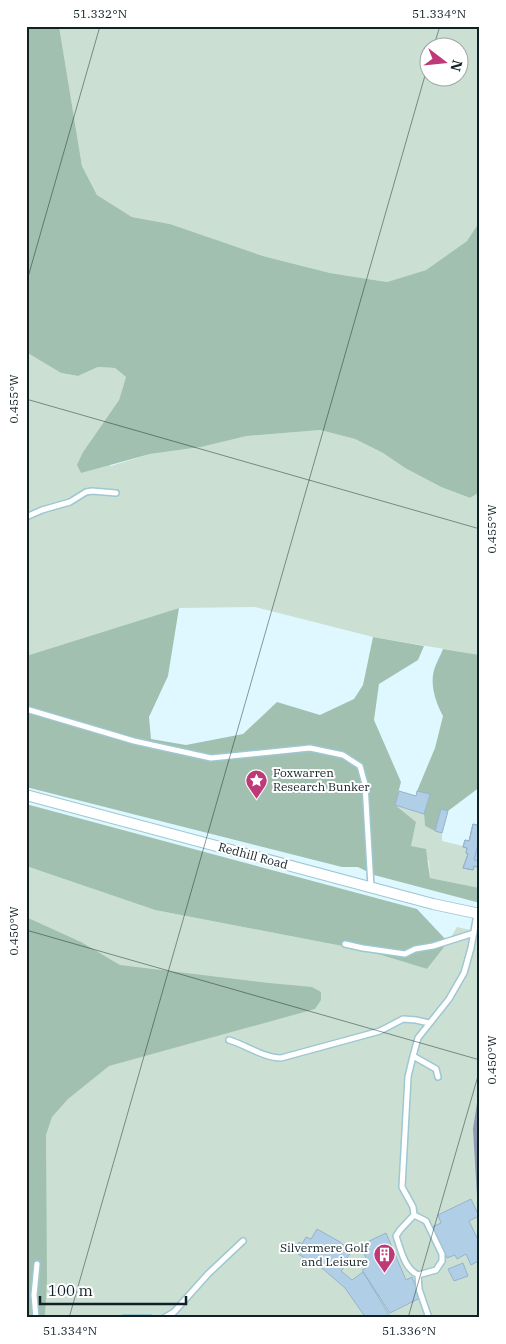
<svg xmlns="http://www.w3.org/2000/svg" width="506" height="1344" viewBox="0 0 506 1344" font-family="'IBM Plex Serif',serif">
<rect width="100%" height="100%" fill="#dff8ff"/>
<path fill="#cbe0d3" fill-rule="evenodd" d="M59,26H480V221L467,241L426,270L387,282L330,273L263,256L170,224L132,217L97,195L82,166ZM428,48H458V78H428Z
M26,352L61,373L78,376L98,367L115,368L126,377L119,400L83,452L111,466L150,454L201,447L247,436L320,430L355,439L383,453L405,468L441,487L470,498L480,492V655L373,637L255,607L179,608L26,656Z
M395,805L424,814L425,826L442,833V841L463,846V847L467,848L466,853L468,854L463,868L472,870L474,866L480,868V888L430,878L429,861L411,846Z
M26,866L155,910L368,951L427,969L448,942L457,927L480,932V1318H26Z"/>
<path fill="#a2c0af" d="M26,26H59L82,166L97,195L132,217L170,224L263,256L330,273L387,282L426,270L467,241L480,221V492L470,498L441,487L405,468L383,453L355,439L320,430L247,436L201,447L150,454L81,473L77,465L83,452L119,400L126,377L115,368L98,367L78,376L61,373L26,352Z
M179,608L168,676L149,717L151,739L186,745L243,734L277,702L320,715L354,699L363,685L373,637L424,646L418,660L379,684L374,720L401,782L395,805L416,822L411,846L426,849L430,878L480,888V903L374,875L358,867H342L26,787V656Z
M443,649L480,655V787L448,811L441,809L435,831L425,826L424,814L430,795L417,791L435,748L443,716C437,705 431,689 433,675C434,666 440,657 443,649Z
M26,804L417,909L448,942L427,969L368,951L155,910L26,866Z
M26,917L81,942L120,965L269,983L312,987L321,992V1000L315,1009L109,1066L68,1099L52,1117L46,1135L47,1280L45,1314L43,1318H26Z"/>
<path fill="#8f97b2" d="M480,1083V1204L477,1196L473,1129Z"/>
<path fill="#b1cee7" stroke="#96b3cb" d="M399,791L416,796L417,791L430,794L424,814L395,805Z
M441,809L448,811L442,833L435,831Z
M473,824L480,826V835L477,844H478L474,860L480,861V868L474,866L473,870L463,868L468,854L466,853L467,848L463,847L465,840L469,841Z
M473,824L480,826V868L474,866L473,870L463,868L468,854L466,853L467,848L463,847L465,840L469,841Z
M471,1199L479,1216L469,1221L480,1244V1260L471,1265L466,1254L457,1259L455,1255L447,1258L432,1227L441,1223L438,1215Z
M317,1229L340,1242L351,1252L345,1261L348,1263L341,1271L352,1280L363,1272L391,1318H366L345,1288L323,1269L293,1251L299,1242L302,1244L306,1237L311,1239Z
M386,1233L406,1280L412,1277L420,1298L390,1313L362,1270L366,1268L363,1264L367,1261L361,1245Z
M463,1263L468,1276L454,1281L448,1269Z"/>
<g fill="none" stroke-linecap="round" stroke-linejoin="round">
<defs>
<path id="lane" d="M26,517L42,510L70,502L86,492L92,491L116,493
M26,709L134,741L211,758L310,748L343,755L360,766L365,784L371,887
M345,944L363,948L405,954L415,949L433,946L474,933
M229,1040C246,1045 264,1058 281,1058L380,1031L403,1019L416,1020L429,1023
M413,1056L408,1077L402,1187L413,1207L414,1215L426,1221L442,1254V1261L436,1270L418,1275C404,1268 401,1250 396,1236L400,1230L414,1215
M438,1077L436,1069L413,1056L418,1038L449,999L464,973L471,948L477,914
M418,1275L419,1289L429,1318
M36,1318L34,1295L37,1264
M124,1318H150
M164,1318L174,1312L208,1274L243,1241"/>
<path id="street" d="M26,795L433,904L480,914"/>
</defs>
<use href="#lane" stroke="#9dc7d2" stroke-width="8"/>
<use href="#street" stroke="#9dc7d2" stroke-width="12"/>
<use href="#lane" stroke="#fff" stroke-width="5"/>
<use href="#street" stroke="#fff" stroke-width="10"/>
</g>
<path fill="none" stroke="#102125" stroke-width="1" stroke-opacity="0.45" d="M433,48L440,26M26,284L100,26M26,399L480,529M26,930L480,1060M69,1318L428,65M408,1318L480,1069"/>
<defs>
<symbol id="sight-pin" viewBox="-11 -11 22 30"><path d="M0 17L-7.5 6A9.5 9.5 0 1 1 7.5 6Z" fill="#bf3877" stroke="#fff"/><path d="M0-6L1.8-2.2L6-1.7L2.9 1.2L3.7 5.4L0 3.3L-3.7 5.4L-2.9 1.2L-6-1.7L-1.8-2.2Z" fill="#fff"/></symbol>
<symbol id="building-pin" viewBox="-11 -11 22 30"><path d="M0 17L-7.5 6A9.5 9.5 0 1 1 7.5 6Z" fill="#bf3877" stroke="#fff"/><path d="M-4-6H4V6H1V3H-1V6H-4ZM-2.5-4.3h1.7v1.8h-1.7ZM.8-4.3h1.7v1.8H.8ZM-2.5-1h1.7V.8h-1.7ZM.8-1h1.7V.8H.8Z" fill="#fff"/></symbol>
</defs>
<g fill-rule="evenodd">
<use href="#sight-pin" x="244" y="768" width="25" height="34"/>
<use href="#building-pin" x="372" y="1242" width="25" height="34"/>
</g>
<g text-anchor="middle" stroke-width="4" stroke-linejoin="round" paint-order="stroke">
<g font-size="12" fill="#102125" stroke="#fff" text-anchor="start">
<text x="273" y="777">Foxwarren<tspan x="273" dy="14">Research Bunker</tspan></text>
<text x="368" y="1252" text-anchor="end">Silvermere Golf<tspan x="368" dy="14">and Leisure</tspan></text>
</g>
<g font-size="12" fill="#102125" stroke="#fff">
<text transform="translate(253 856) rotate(15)" y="4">Redhill Road</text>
</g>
</g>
<rect width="506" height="1344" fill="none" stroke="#ffffff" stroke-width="55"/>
<g transform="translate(444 62) rotate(106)"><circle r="24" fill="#ffffff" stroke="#9fa6a8"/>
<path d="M0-4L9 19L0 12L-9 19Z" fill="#bf3877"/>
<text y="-8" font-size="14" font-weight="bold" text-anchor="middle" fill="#102125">N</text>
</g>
<path d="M40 1296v8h146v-8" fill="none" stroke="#102125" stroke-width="2.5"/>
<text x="48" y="1296" font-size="15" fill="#102125" stroke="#ffffff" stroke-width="4" paint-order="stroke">100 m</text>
<rect x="28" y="28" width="450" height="1288" fill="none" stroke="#102125" stroke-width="2"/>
<g font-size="12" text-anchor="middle" fill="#102125">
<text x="100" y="18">51.332°N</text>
<text x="439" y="18">51.334°N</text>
<text transform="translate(14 399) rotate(-90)" y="4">0.455°W</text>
<text transform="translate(492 529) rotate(-90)" y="4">0.455°W</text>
<text transform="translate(14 931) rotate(-90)" y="4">0.450°W</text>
<text transform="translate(492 1060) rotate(-90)" y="4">0.450°W</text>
<text x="70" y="1335">51.334°N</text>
<text x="409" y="1335">51.336°N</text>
</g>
</svg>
